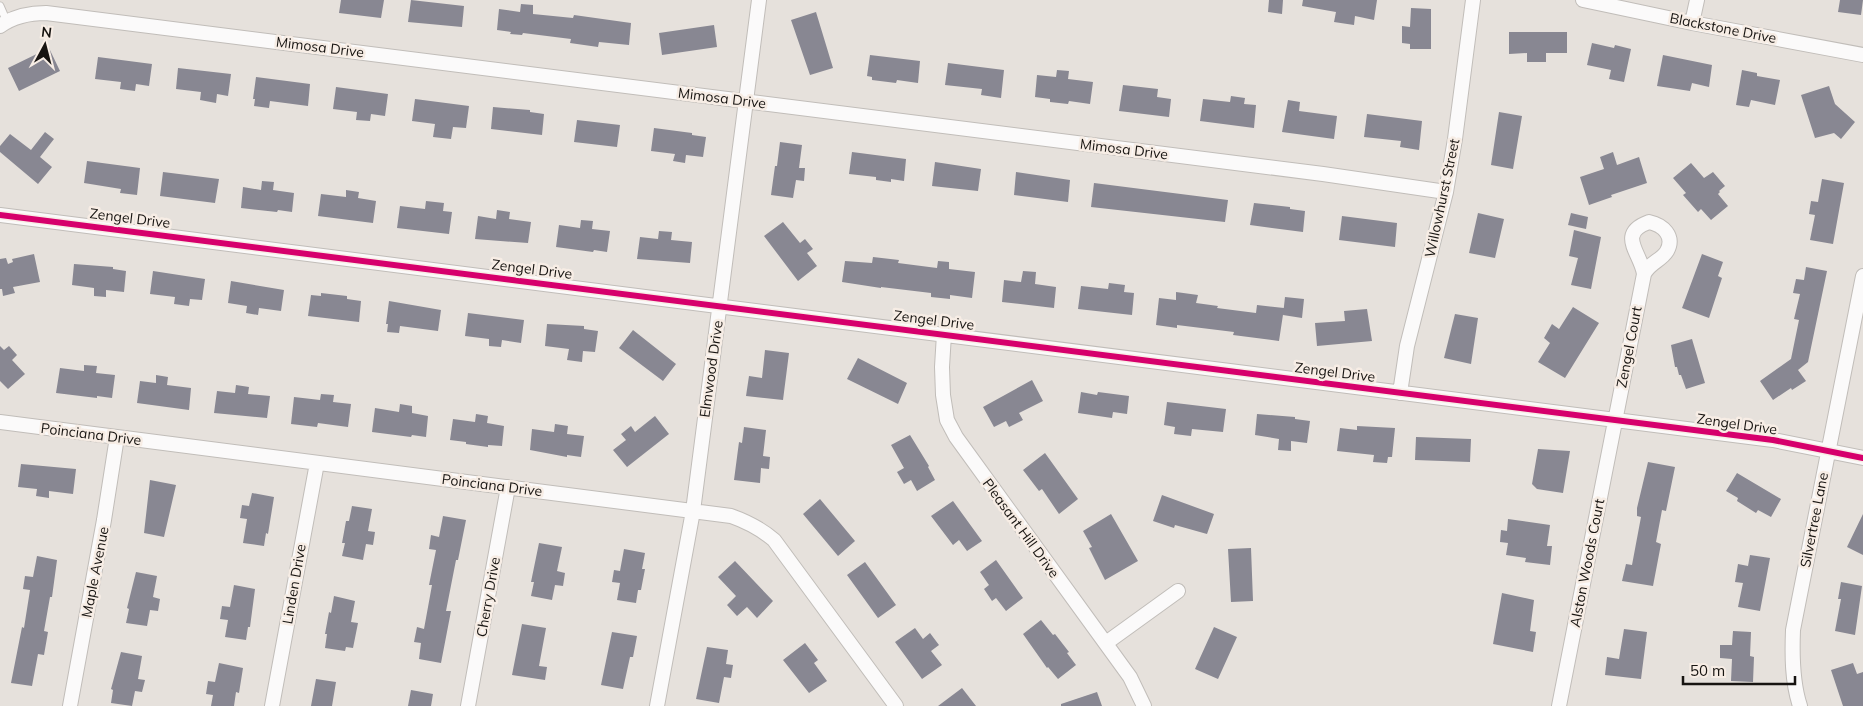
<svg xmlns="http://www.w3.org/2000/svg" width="1863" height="706" viewBox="0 0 1863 706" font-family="Mulish,sans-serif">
<rect width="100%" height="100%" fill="#e6e1dc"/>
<path fill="#888792" d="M341,0H384L381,18L339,13Z
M411,0L464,6L462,27L408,22Z
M1269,0H1283L1282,14L1268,12Z
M1303,0H1377L1374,20L1355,16L1354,25L1334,22L1336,12L1302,6Z
M1840,0H1863L1861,15L1838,12Z
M521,4L533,5V14L573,18L574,15L631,23L629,45L599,42L598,47L570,43L571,39L523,33L522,35L510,34L511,32L497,30L499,9L520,12Z
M1411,8L1431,9V49H1410V44L1402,43V26L1410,27Z
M816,12L833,68L810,75L791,20Z
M714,25L717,47L662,55L659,33Z
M1509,32H1567V53H1546V62H1527V53L1509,54Z
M1592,43L1614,48L1615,45L1631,49L1624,82L1609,79L1611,70L1587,65Z
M49,48L60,71L19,91L8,68Z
M870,55L920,61L918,83L897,80L896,83L872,80V77L867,76Z
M1663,55L1712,65L1709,87L1692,83L1690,91L1657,86Z
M98,57L152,64L149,86L136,84L135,91L120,89L121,82L95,79Z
M948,63L1004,70L1001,98L981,95L982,89L945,85Z
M178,68L231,74L228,96L217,94L216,103L200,100L201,92L176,89Z
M1057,70L1069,71L1068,79L1093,82L1090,104L1069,101L1068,104L1050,102V99L1035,97L1037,75L1056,77Z
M1742,70L1757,73V76L1780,80L1775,105L1751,100L1749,107L1736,105Z
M256,77L310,84L308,106L270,101L269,108L254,106L255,99H253Z
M1123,85L1158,89L1157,97L1171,99L1169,117L1119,111Z
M1829,86L1835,104L1855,122L1841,139L1834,133L1815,138L1801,95Z
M336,87L388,94L385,116L371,114L370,121L356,120L357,112L333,109Z
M1231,96L1245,98L1244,104L1256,105L1254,128L1200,121L1203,99L1230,102Z
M415,99L469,106L466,128L453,127L451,139L433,137L435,124L412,121Z
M1288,100L1300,102L1299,111L1337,116L1334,139L1282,132Z
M493,107L530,110V112L544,114L542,135L491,129Z
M1499,112L1522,116L1513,169L1491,165Z
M1367,114L1422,121L1419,150L1400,147L1401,141L1364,137Z
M577,120L620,125L617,147L574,142Z
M654,128L692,133V135L706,137L703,157L686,155L685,163L673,161L675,154L651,151Z
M45,132L54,139L40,157L52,167L38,184L0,152V146L10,134L31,150Z
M780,142L802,145L799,168H805L804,181L796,180L793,198L771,195L775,166H777Z
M852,152L906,159L904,181L891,179V182L876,180V177L849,174Z
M1613,152L1617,165L1639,157L1647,183L1611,195L1612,197L1589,205L1580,177L1604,169L1600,157Z
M87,161L140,168L137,195L120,193L121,189L84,183Z
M935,162L981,169L978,191L932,186Z
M1691,163L1704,178L1713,172L1725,186L1719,191L1720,192L1718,194L1728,206L1711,220L1701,209L1698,212L1683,195L1686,193L1673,178Z
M163,172L219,179L215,203L160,196Z
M1016,172L1070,180L1068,202L1014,195Z
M1822,179L1844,183L1833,244L1810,240L1815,215L1809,214L1811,201L1818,202Z
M262,181L274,182L273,190L294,193L292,212L278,210L277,212L241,208L243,187L261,190Z
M1094,183L1228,200L1225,222L1091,207Z
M346,190L359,192L358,198L376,201L373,223L318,216L321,194L346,197Z
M426,201L444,203L443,211L452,212L449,234L397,228L400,206L425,209Z
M1254,203L1290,207V209L1305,211L1303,232L1250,225Z
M497,210L510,212L509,219L531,222L528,243L475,239L478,216L496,219Z
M1478,213L1504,219L1495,258L1469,253Z
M1571,213L1588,217L1586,229L1568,225Z
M1342,216L1397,223L1395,247L1339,240Z
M581,220L593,221L592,229L610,231L607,252L594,250L593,252L556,247L559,225L580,228Z
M783,222L800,243L805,239L813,249L807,253L817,266L798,281L764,236Z
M1574,230L1601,237L1591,289L1571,285L1578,258L1569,256Z
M659,231L672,232L671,240L692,242L690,263L637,259L640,237L658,239Z
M34,254L40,282L13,287L15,293L3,296L2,289H0V259L6,258L8,264L13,262L12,259Z
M1702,254L1723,262L1718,276L1722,278L1709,318L1682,308Z
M873,257L899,260L898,263L937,268L938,261L949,262V269L975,272L972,298L950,295V299L931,297V293L881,287V288L842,282L845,261L872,263Z
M74,264L113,267V269L126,271L124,292L106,290V297L94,296V288L72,285Z
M1806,267L1827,271L1808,362L1798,370L1806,381L1792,390L1791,388L1773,400L1760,381L1791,359L1799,320L1794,319L1800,294L1793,293L1796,279L1804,280Z
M153,271L205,279L202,300L190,299L189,306L174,304L175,297L150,294Z
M1023,271L1036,272L1035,284L1056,287L1054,308L1002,302L1004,280L1021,282Z
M231,281L284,290L281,311L259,308L258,315L246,313L247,306L228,303Z
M1109,283L1125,285L1124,292L1134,293L1132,315L1078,309L1081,286L1108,289Z
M1176,292L1198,295L1196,303L1218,306L1217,308L1256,313L1257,305L1284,308L1279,341L1233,335L1234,332L1177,325V328L1156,325L1159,298L1176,300Z
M321,293L347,296V299L361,301L359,322L308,316L311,295L321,296Z
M1285,297L1304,299L1302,318L1283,315Z
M389,301L441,310L438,331L400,326L399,333L387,332L388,324H386Z
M1573,307L1599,323L1565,378L1538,362L1550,343L1544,338L1552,324L1559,329Z
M1367,309L1372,341L1317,346L1315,323L1345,321L1344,311Z
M468,313L524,320L521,343L502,340L501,347L489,346V339L465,336Z
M1455,314L1478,318L1471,364L1444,358Z
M547,324L584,326V329L598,331L595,352L583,351L582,362L567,360L569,349L545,346Z
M633,330L676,364L663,381L619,348Z
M1692,339L1705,383L1686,389L1681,375H1679L1677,367H1675L1671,345Z
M0,346L4,350L9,346L17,355L12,360L25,374L8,389L0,381Z
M765,350L789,353L783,400L746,396L749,376L762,378Z
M858,358L907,383L898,404L847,379Z
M84,365L97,366L96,373L115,375L112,398L97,396V398L56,393L60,368L84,371Z
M156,375L168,377L167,385L191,388L189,410L137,403L140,381L156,383Z
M1032,380L1043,401L1019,413L1023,420L1009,427L1006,421L994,427L983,407Z
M236,385L249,387L248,394L270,396L267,418L214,413L217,391L235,393Z
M1081,392L1097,395L1098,392L1129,396L1127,414L1113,412L1112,418L1078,413Z
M321,394L334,395L333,402L351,404L348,427L318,423L317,427L291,424L294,397L320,400Z
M1167,402L1226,409L1223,432L1192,429L1191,436L1174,434L1175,427L1164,425Z
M400,404L412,406V413L428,416L426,437L412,435L411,437L372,432L375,408L399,412Z
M476,414L488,416L487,423L504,426L502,446L488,445V447L466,444V442L450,440L453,419L475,422Z
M1257,414L1295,417V419L1310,421L1307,443L1291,441V451L1278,450L1279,439L1255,435Z
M655,416L669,434L627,467L613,450L626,440L621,434L631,426L635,432Z
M555,424L568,426L567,434L584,436L581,457L567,455V457L530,450L532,429L554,432Z
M1357,426L1395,428L1392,457H1388L1387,463L1373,462L1374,455L1337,451L1340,428L1357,430Z
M744,427L766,430L763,456L770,457L769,469L761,468L760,483L734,480L739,442L742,443Z
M910,435L929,466L928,467L935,480L917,491L911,480L904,484L897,472L904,468L891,445Z
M1416,437L1471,439L1470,462L1415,460Z
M1538,449L1570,451L1563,493L1537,489L1532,484Z
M1045,453L1078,499L1059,514L1042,489L1039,491L1023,470Z
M1648,462L1675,467L1666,511L1662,510L1656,542L1661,544L1653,586L1622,581L1626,564L1632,565L1641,517L1637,516V508Z
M21,464L76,469L73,494L49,491V498L36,496L37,489L18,487Z
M1737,473L1781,499L1771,517L1758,510L1756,513L1737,501L1738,498L1726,491Z
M150,480L176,485L164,537L144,533Z
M252,493L274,497L268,534L266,533L264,546L243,543L247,519L240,518L242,505L249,506Z
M1162,495L1214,514L1207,534L1175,525L1174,528L1153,521Z
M820,499L855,541L838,556L803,514Z
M953,501L982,541L967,551L959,540L953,545L931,516Z
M352,506L372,509L368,531L375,532L373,545L366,544L363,560L342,556L345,543H342L346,521H349Z
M1111,514L1138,561L1105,580L1089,548L1092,547L1083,531Z
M1863,514V555L1847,547Z
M443,516L466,520L458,560H456L446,611H451L441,663L419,659L421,643L414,642L417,627L424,629L432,585H429L436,550L429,549L431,535L439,537Z
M1508,519L1550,525L1547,546H1552L1550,565L1525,562L1526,558L1506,555L1508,543L1500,542L1501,530L1507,531Z
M539,543L562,547L557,571L565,573L563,586L555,585L552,600L531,596L534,582H531Z
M1251,548L1253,601L1231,602L1228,549Z
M624,549L645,553L642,569H645L641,590H638L636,603L617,600L620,583L612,582L614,570L620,571Z
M1750,555L1770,558L1760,611L1738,607L1743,583L1735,582L1738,564L1748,566Z
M37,556L57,560L52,597H50L44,631L48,632L44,655L38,654L32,686L11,683L22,627L24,628L30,590L23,589L25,576L33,577Z
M996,560L1023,598L1006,611L996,598L992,601L984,589L989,585L980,572Z
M735,561L773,601L757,618L747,607L737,616L727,605L736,596L718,577Z
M865,562L896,605L878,618L847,575Z
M136,572L157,576L153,597L160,599L158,611L150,610L147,626L126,623L129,609L127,608Z
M1841,582L1862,586L1855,635L1835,631L1841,599H1838Z
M234,585L255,589L250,627H248L246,640L225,637L228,620L220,619L222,606L230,607Z
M1502,593L1534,600L1530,631L1536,632L1533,652L1493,644Z
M334,596L355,601L351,622L358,623L353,648L346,647L345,651L325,648L327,634H325L329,612L331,613Z
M1041,620L1053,635L1055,634L1069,652L1067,653L1076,665L1058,679L1048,667L1047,668L1023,634Z
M522,624L546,628L539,666L547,667L545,680L512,675Z
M1214,627L1237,637L1218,679L1195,669Z
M915,628L923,639L930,633L939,645L931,651L942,665L922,679L895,642Z
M1624,629L1647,632L1641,679L1605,675L1607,657L1619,659Z
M1733,631L1751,632L1750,656L1754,657L1753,682L1731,681L1732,659L1720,658V645H1732Z
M612,632L637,636L633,657H630L623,689L601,685Z
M805,643L818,660L814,663L827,681L809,693L783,660Z
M707,647L728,650L726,664L733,665L731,678L724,677L719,703L696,699Z
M121,652L142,656L138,679L145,680L142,692L135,691L132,706L111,703L113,690L111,689Z
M219,663L243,668L239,693L236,692L234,706H211L213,695L206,694L208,681L215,682Z
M1853,663L1857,674L1863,672V706H1843L1831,670Z
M316,679L336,682L332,706H311Z
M962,688L976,706H938Z
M411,690L433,694L431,706H408Z
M1097,692L1102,706H1061V704Z"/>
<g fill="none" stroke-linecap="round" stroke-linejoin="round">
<defs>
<path id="service" d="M0,6L7,22"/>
<path id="minor" d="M1583,0L1692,23L1863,55
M1692,23L1697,0
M0,26C14,16 29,13 46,13L1323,174L1446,192
M0,215L1773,440L1863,458
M1649,222C1663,225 1675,236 1667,251C1661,261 1650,262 1644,274C1641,253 1616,234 1649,222Z
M944,334L942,367L943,395L947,420L956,437L1130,677L1144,706
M1400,393L1407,346L1446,192L1455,139L1473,0
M0,422L731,516C748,522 761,529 774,540L896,706
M1106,643L1178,591
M70,706L104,520L117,437
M272,706L317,463
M468,706L508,487
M657,706L693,511L759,0
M1559,706L1644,274
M1800,706C1792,682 1792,655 1793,630L1863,276"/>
</defs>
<use href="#service" stroke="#c1bdb9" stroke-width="9"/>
<use href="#minor" stroke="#c1bdb9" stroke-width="16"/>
<use href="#service" stroke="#fbfafa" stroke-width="7"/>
<use href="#minor" stroke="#fbfafa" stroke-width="14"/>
<defs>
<path id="cycleway" d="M0,215L1773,440L1863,458"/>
</defs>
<use href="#cycleway" stroke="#f7ede5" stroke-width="9"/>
<use href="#cycleway" stroke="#d6006c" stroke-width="6"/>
</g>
<g text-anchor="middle" stroke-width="5" stroke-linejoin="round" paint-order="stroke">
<g font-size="14" fill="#171411" stroke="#f7ede5">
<text transform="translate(1723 28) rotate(11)" y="5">Blackstone Drive</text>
<text transform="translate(320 47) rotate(7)" y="5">Mimosa Drive</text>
<text transform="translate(722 98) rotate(7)" y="5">Mimosa Drive</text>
<text transform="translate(1124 149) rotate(7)" y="5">Mimosa Drive</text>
<text transform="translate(1442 198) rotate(-78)" y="5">Willowhurst Street</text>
<text transform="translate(130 218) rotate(7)" y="5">Zengel Drive</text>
<text transform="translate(532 269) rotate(7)" y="5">Zengel Drive</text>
<text transform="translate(934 320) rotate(7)" y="5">Zengel Drive</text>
<text transform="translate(1629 347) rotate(-79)" y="5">Zengel Court</text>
<text transform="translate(711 369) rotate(-82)" y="5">Elmwood Drive</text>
<text transform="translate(1335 372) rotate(7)" y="5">Zengel Drive</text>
<text transform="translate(1737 424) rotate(8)" y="5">Zengel Drive</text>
<text transform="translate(91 434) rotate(7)" y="5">Poinciana Drive</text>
<text transform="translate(492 485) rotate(7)" y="5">Poinciana Drive</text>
<text transform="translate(1814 520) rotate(-79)" y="5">Silvertree Lane</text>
<text transform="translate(1021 528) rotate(54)" y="5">Pleasant Hill Drive</text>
<text transform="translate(1587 563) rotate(-79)" y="5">Alston Woods Court</text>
<text transform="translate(95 572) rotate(-79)" y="5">Maple Avenue</text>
<text transform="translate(294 584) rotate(-80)" y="5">Linden Drive</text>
<text transform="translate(488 597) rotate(-80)" y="5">Cherry Drive</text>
</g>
</g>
<g transform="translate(45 45) rotate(7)" stroke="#f7ede5" stroke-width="4" paint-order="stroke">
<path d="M0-4L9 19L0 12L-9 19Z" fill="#171411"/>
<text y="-8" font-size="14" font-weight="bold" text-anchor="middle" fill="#171411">N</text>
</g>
<path d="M1683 676v8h112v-8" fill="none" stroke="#171411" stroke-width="2.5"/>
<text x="1690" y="676" font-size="15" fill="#171411" stroke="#f7ede5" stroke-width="4" paint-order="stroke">50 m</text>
</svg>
